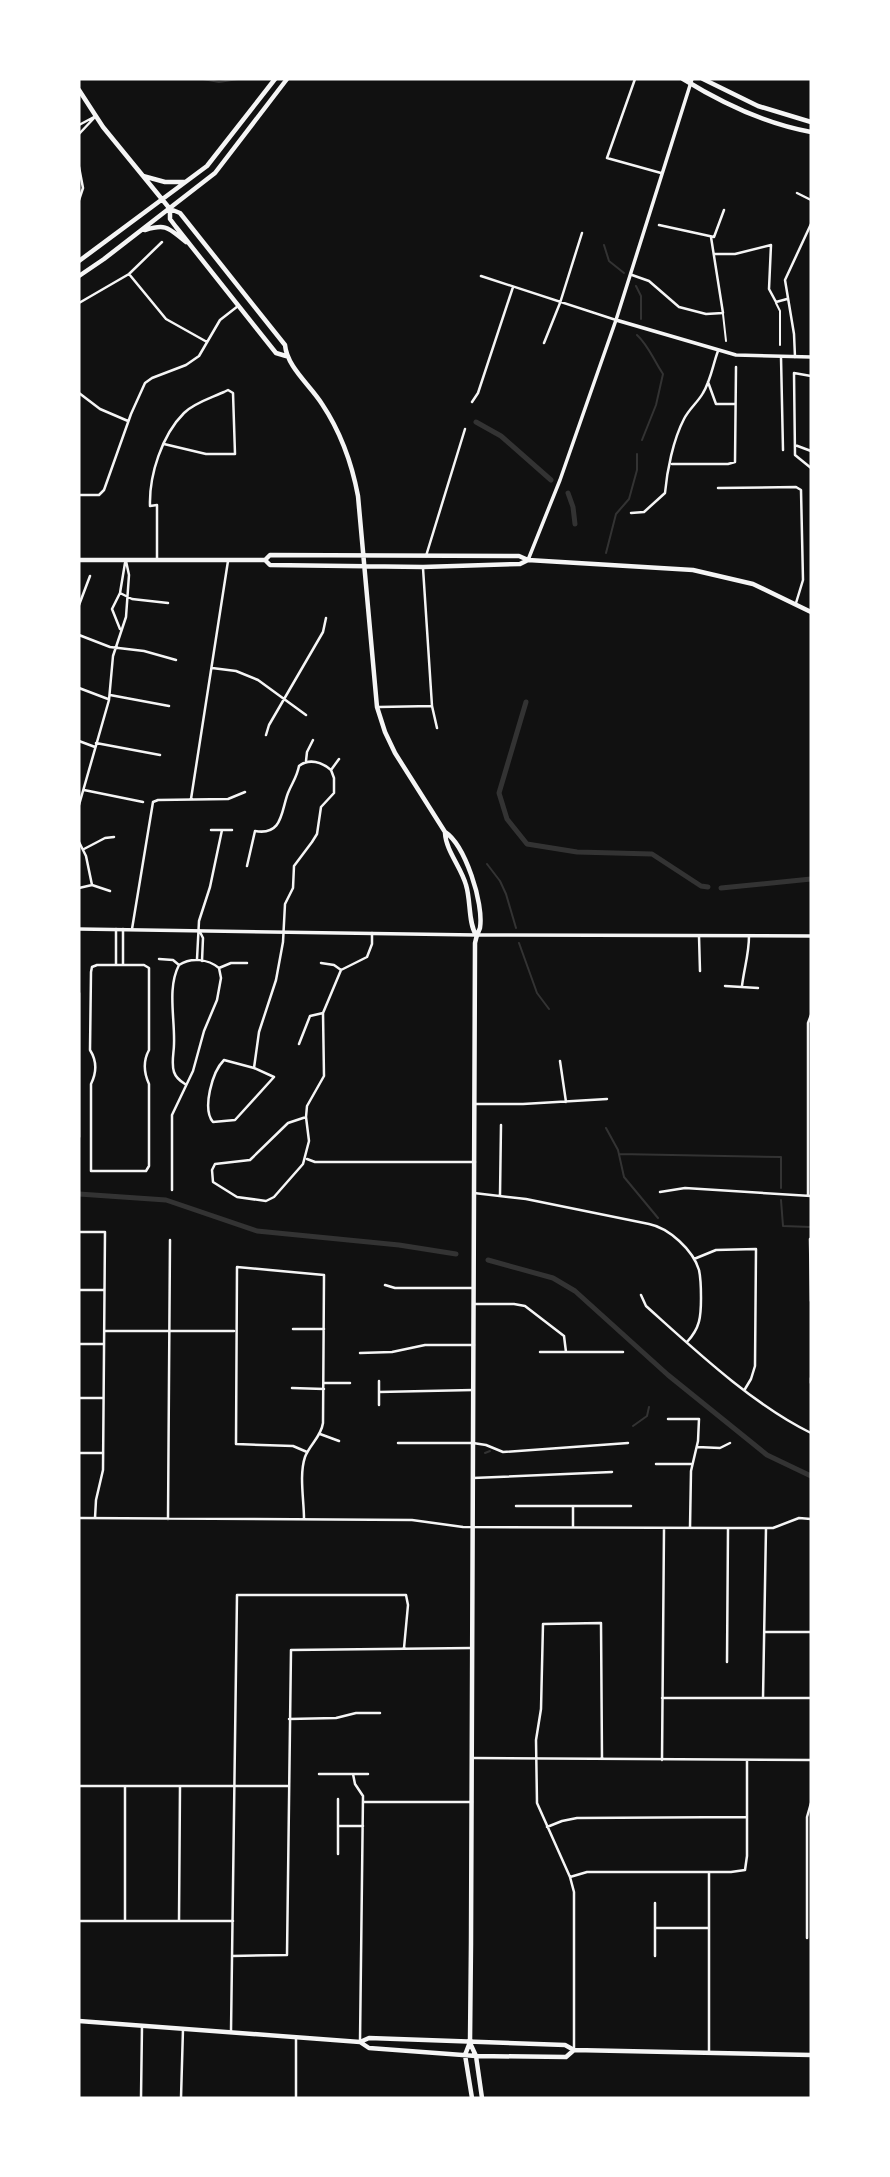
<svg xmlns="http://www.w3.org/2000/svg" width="890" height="2177" viewBox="0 0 890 2177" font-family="'DejaVu Sans',sans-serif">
<rect width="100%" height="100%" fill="#111"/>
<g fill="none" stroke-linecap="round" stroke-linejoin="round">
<path stroke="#333" stroke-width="2" d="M203,79L219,82L238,79
M604,245L609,261L624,273
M636,286L641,296V319
M637,335C649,346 654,361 663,374L656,405L642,440
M606,553L616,514L629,499L637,470V454
M487,864L500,881L506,894L516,928
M519,943L537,993L549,1009
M606,1128L618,1150L624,1177L658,1218
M619,1154L781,1157V1188
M781,1200L783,1226L811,1227
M633,1426L647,1416L649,1407
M485,1453L490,1451"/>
<path stroke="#333" stroke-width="5" d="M476,422L501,436L551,480
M568,493L573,507L575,524
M526,702L499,793L507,819L527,844L577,852L652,854L701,886L708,887
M721,888L811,879
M79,1194L166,1200L257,1231L399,1245L456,1254
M488,1260L553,1278L575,1291L668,1375L767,1455L811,1476"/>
<path stroke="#f5f5f5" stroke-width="2" d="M776,303L780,311V345
M723,314L726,341"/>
<path stroke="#f5f5f5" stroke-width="2.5" d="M635,79L607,158L661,173
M79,125L94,117
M79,134L95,117
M79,167L83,188L79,200
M797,193L811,200
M659,225L714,237L724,210
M714,254H735L771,245L769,289L776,302L787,299
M129,274L166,319L207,342
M632,275L649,281L679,307L706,314L723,313L711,237
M481,276L616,320
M79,303L129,274L162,242
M544,343L560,303L582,233
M781,357L783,450
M795,357L794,334L785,280L811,224
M811,376L794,373L795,455L811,468
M708,382L716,404H735
M79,393L100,409L128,421
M472,402L478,393L513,287
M795,445L811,451
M672,464H728L735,462L736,367
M718,488L796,487L801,490L803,580L796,603
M79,495H99L104,490L131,414L145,383L152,378L186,365L199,356L220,320L238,306
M631,513L644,512L665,493C667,471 673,440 684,419C689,409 698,402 703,393C711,380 713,364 718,351
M426,556L465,429
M157,560V505L150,506C149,475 162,435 184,413C194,403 211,398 224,392L228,390L233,393L235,454H206L164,444
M423,568L432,706L437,728
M120,593L132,599L168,603
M79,605L90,576
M120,629L112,609L120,593L125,563
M79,635L110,647L144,651L176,660
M212,668L236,671L258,680L306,715
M79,688L108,699
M110,695L169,706
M379,707L432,706
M266,735L269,725L323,632L326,618
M79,741L95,747
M96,743L160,755
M306,761L307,752L313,740
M331,770L339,759
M84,790L143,802
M191,799L228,561
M79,805L109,700L113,656L126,617L129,575L126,561
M211,830H232
M79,842L86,856L92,885
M84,849L105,838L114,837
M247,866L255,831C283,836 281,811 288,793C292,783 297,777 299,766C309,758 322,762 331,770
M79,888L92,885L110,891
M132,929L153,802L158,800L228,799L245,792
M199,930L203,938L202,961
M699,936L700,971
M159,959L173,960L179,965
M197,959L199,921L210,887L222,830
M321,963L334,965L341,970
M116,964V929
M123,964V929
M97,965H144L149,968V1050C143,1061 144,1073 149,1084V1166L146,1171H91V1084C97,1072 97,1061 90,1050L91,972L92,967Z
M219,968L231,963H247
M725,986L758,988
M742,986C744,969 749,954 749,936
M79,993V1137
M299,1044L310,1016L323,1013
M224,1060L254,1068L274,1077L235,1120L213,1122C202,1109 212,1072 224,1060Z
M560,1061L566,1102
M254,1068L259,1032L276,980L283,942L285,904L293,888L294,866L312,842L317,834L321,807L334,793V778L331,770
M185,1084C180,1081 176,1078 174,1072C171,1063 174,1053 174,1044C175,1018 167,988 179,965C191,957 208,959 219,968
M475,1104H523L607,1099
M306,1117L288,1123L250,1160L215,1164L212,1170L213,1182L237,1197L266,1201L274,1197L303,1164L309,1141L306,1117L307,1106L324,1076L323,1013L341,970L367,957L372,944V933
M307,1159L315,1162H475
M172,1190V1115L193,1071L204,1031L217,1000L221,978L219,968
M660,1192L685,1188L811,1196
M474,1193L526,1199L649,1224C669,1228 693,1250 699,1270C701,1279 701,1288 701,1298C701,1317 700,1328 687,1342
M500,1195L501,1125
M808,1196V1023L811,1015
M79,1232H105L103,1470L96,1500L95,1518
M810,1239L811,1301
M694,1259L716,1250L756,1249L755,1366L751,1379L745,1389
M385,1285L395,1288H472
M79,1290H103
M641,1295L646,1306C695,1350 752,1404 811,1433
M474,1304H514L525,1306L564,1336L566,1352
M293,1329H324
M104,1331H234
M79,1344H103
M540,1352H623
M360,1353L392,1352L425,1345H474
M811,1378V1383
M324,1383H350
M292,1388L324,1389
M379,1392L473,1390
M79,1398H103
M379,1405V1381
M668,1419H699L698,1441L691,1471L690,1528
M320,1434L339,1441
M398,1443H473L486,1445L503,1452L628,1443
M697,1447L720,1448L730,1443
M79,1453H103
M656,1464H691
M473,1478L612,1472
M516,1506H631
M79,1518L412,1520L463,1527L728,1528H773L799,1518L811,1519
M168,1519L170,1240
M304,1519C304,1500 299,1475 305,1457C310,1444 321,1437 323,1423L324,1275L237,1267L236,1444L293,1446L307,1452
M573,1527V1506
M765,1632H811
M727,1662L728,1529
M662,1698H811
M763,1698L766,1528
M289,1719L336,1718L356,1713H380
M472,1758L811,1760
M662,1760L664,1529
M319,1774H353L355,1784L363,1796L360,2042
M353,1774H368
M79,1786H289
M338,1799V1854
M363,1802H472
M339,1826H363
M547,1827L562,1821L577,1818L747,1817
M570,1877L587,1872H731L745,1870L747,1856V1760
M655,1903V1956
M79,1921H233
M125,1921V1786
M179,1921L180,1786
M655,1928H708
M807,1938V1817L811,1803
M232,1956L287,1955L291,1650L472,1648
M231,2032L237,1595H406L408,1605L404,1648
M574,2048V1892L570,1877L537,1803L536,1740L541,1709L543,1624L601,1623L602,1759
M709,2053V1872
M141,2098L142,2026
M181,2098L183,2029
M296,2098V2038"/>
<path stroke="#f5f5f5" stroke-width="3.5" d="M616,320L736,355L811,357
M528,560L560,480L616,320L692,79
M79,929L476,935L811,936"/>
<path stroke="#f5f5f5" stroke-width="4.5" d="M683,79C722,103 765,124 811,132
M703,79L758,106L811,122
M79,90L103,127L170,209V219L176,227L276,353L286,356
M143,176L165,182H185
M170,209L180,213L285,345C287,367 310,385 322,404C340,431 352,464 358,496L377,707L385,732L395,753L445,832C465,845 484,903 480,928C478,933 476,937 475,943L471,1943L470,2042L465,2055L472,2098
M145,230C168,223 169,229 186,242
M79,261L207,166L275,79
M79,276L104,259L215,173L287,79
M79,560H265L270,555L519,556L528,560L693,570L753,584L811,612
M265,560L270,565L423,567L520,564L528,560
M445,833C446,851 461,867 466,885C471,901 468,922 476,935
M79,2021L360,2042L369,2038L565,2045L574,2050L811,2055
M360,2042L369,2048L476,2056L566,2057L574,2050
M470,2043L476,2056L482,2098"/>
</g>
<rect width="890" height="2177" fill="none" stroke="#ffffff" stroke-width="161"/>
</svg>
